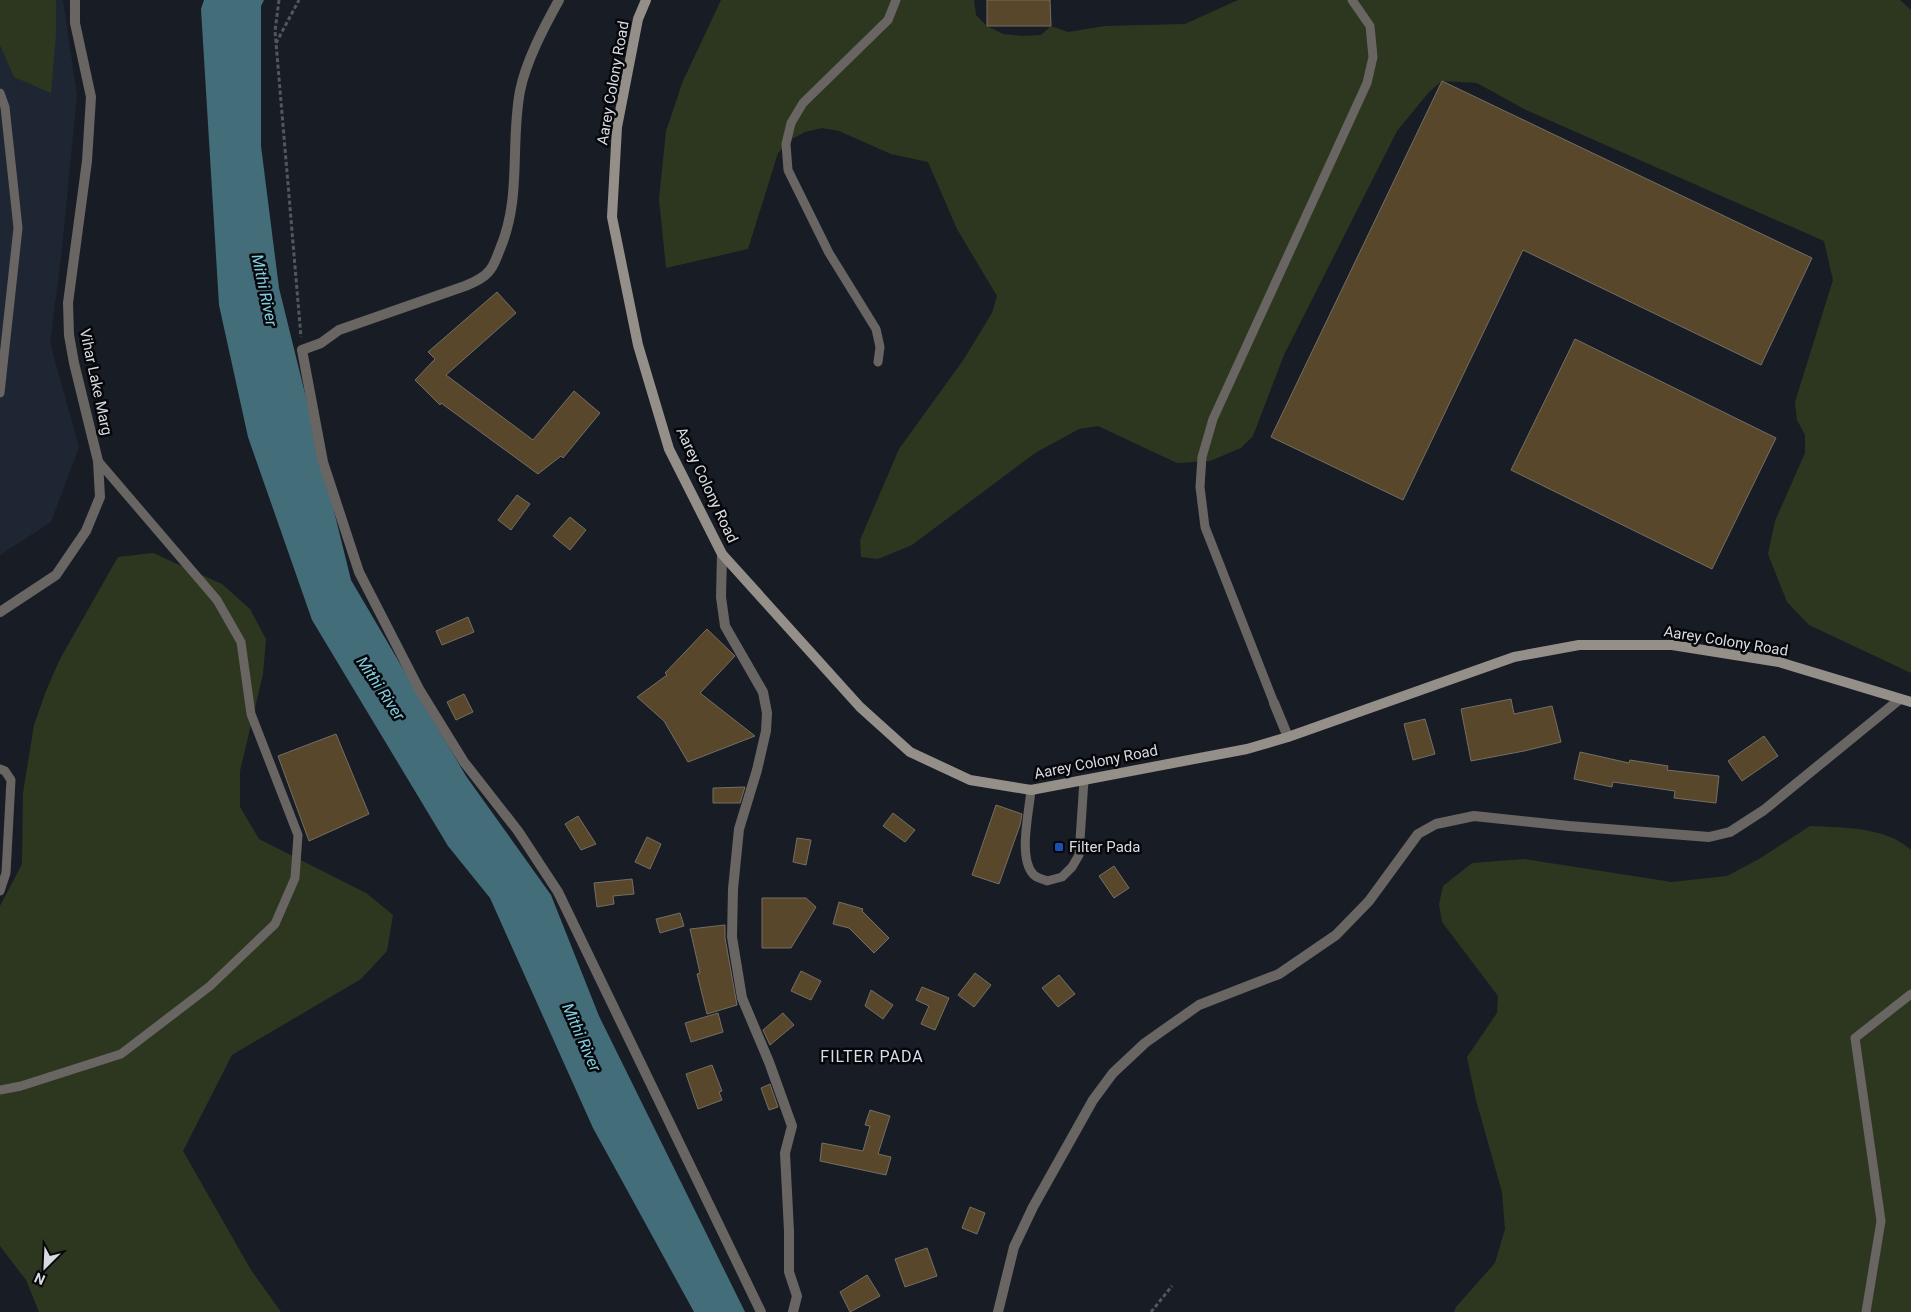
<svg xmlns="http://www.w3.org/2000/svg" width="1911" height="1312" viewBox="0 0 1911 1312" font-family="Roboto,sans-serif">
<rect width="100%" height="100%" fill="#181d25"/>
<path fill="#1f2633" d="M0,0H63L77,95L61,258L50,343L79,447L51,522L0,555Z"/>
<path fill="#2d3720" d="M0,0H56V34L51,93L14,77L0,45Z
M721,0H974L976,15L987,26L1003,34L1022,36L1041,35L1051,26L1068,32L1105,26L1185,24L1238,0H1900L1911,10V673L1809,625L1787,602L1768,554L1775,521L1805,453V435L1797,420L1795,402L1833,280L1824,241L1526,110L1477,83L1442,81L1429,92L1397,131L1284,355L1253,436L1241,448L1210,461L1177,463L1098,426L1079,429L1035,453L912,545L878,559L861,557L860,540L899,449L964,359L992,313L997,296L957,229L928,162L891,154L839,131L822,128L805,132L790,140L778,153L748,249L666,268L659,199L666,131L683,81Z
M153,553L222,584L250,609L266,639L263,674L240,771V807L259,839L366,893L393,915L387,951L361,979L232,1055L183,1151L251,1270L281,1312H39L26,1280L0,1246V906L22,864L23,793L34,725L46,691L60,659L118,557Z
M1810,826C1843,828 1885,826 1911,850V1312H1454L1456,1307L1495,1263L1505,1229L1502,1192L1476,1100L1467,1057L1497,1013L1498,996L1442,922L1439,904L1443,886L1472,863L1524,859L1672,882L1727,876L1759,859Z"/>
<path fill="#436d79" d="M204,0H264L261,6V146L279,288L351,580L466,776L551,895L599,1016L745,1312H694L593,1128L490,898L448,846L312,620L248,437L219,305L201,9Z"/>
<path fill="#58472a" stroke="#746e64" d="M987,0H1050L1051,26H987Z
M1442,81L1812,258L1761,365L1523,250L1403,500L1271,437Z
M497,292L516,313L446,375L533,440L574,391L600,413L563,458L561,456L538,474L441,403L440,405L415,380L435,359L428,352Z
M1575,339L1776,438L1712,569L1511,470Z
M517,495L530,504L511,530L498,520Z
M570,517L586,530L570,550L553,536Z
M468,617L474,632L442,645L436,631Z
M707,629L735,656L700,693L755,736L688,762L664,721L637,697L667,675L665,673Z
M464,694L473,712L456,720L447,702Z
M1511,699L1514,714L1552,706L1561,742L1524,751L1471,761L1461,709Z
M1425,719L1435,754L1413,760L1404,724Z
M336,734L369,814L309,841L278,756Z
M1764,736L1778,756L1742,781L1728,761Z
M1580,752L1629,763L1630,760L1668,766L1667,770L1719,776L1716,803L1674,798L1675,791L1613,782L1612,787L1574,779Z
M745,787L740,803H713V788Z
M996,805L1022,814L1020,825L999,884L972,875Z
M893,813L915,830L905,842L883,826Z
M578,816L596,844L581,850L565,824Z
M647,837L661,844L650,869L635,862Z
M797,838L811,840L806,865L793,862Z
M1114,866L1129,888L1114,898L1099,876Z
M632,879L634,894L613,896L614,904L597,907L594,883Z
M762,898H806L816,907L791,948H762Z
M839,902L863,909L862,911L889,938L874,953L849,928L833,924Z
M680,913L684,926L660,933L656,919Z
M725,925V938L737,1005L707,1014L697,974L700,973L690,929Z
M801,971L821,981L811,1000L791,991Z
M975,973L991,985L974,1007L958,995Z
M1059,975L1075,994L1058,1007L1042,988Z
M922,987L949,998L935,1030L921,1024L929,1006L916,1000Z
M871,990L893,1005L883,1019L865,1006Z
M718,1013L723,1032L691,1042L685,1023Z
M783,1013L794,1025L770,1045L763,1030Z
M712,1065L722,1091L719,1092L722,1100L698,1109L686,1074Z
M770,1084L778,1107L769,1110L761,1088Z
M870,1110L890,1116L878,1154L891,1157L886,1175L820,1161L822,1143L863,1151L870,1126L865,1125Z
M970,1207L985,1213L977,1234L962,1228Z
M927,1248L937,1276L905,1287L895,1259Z
M867,1275L880,1296L850,1312L840,1292Z"/>
<g fill="none" stroke-linecap="round" stroke-linejoin="round">
<path stroke="#52575e" stroke-width="3" stroke-dasharray="4 2.5" stroke-linecap="butt" d="M279,0L275,31L301,337
M276,43L299,0
M1151,1312L1172,1286"/>
<path stroke="#696562" stroke-width="9" d="M0,93L5,107L18,228L0,393
M878,362L880,347L876,329L829,253L788,170L786,144L791,123L803,103L888,20L896,0
M1274,703L1205,527L1200,487L1202,457L1213,419L1367,83L1373,57L1370,26L1352,0
M0,769L5,771L11,780L6,873L0,891
M1031,790C1029,813 1018,857 1033,874C1036,878 1043,879 1047,881L1062,877L1072,867L1079,855L1084,780
M0,1090L21,1086L121,1054L210,986L275,924L295,878L298,835L251,714L241,642L217,600L98,461
M1866,1312L1881,1221L1855,1038L1911,994"/>
<path stroke="#696562" stroke-width="10" d="M559,0C544,27 526,61 520,91C510,144 522,197 500,249C497,256 495,264 490,270C484,278 475,282 465,286L339,330L321,343L302,350L323,462L359,572L419,689L464,762L518,831L558,892L761,1312
M722,554L721,597L725,626L763,692L767,713L766,731L757,770L739,829L733,889L732,937L742,998L769,1062L792,1126L785,1153L789,1231V1272L797,1296L793,1312
M0,612L56,575L86,531L100,497L98,461L74,363L69,335L68,303L87,161L91,97L75,23V0
M1274,703L1288,737"/>
<path stroke="#696562" stroke-width="10" d="M998,1312L1014,1247L1033,1207L1093,1100L1113,1073L1145,1043L1199,1005L1279,974L1336,935L1369,901L1418,834L1436,824L1474,816L1569,826L1709,837L1730,832L1764,810L1900,699"/>
<path stroke="#958f8a" stroke-width="10" d="M646,0L638,19L617,127L612,217L638,345L669,449L722,554L860,707L910,752L970,780L1031,790L1247,749L1288,737L1514,657L1579,645H1672L1779,662L1911,702"/>
</g>
<rect fill="#1a4fb4" stroke="#06070a" stroke-width="2" x="1054" y="842" width="10" height="10" rx="2.5"/>
<g text-anchor="middle" stroke-width="5" stroke-linejoin="round" paint-order="stroke">
<g font-size="15" fill="#d8dbe1" stroke="#06070a">
<text transform="translate(613 83) rotate(-80)" y="5">Aarey Colony Road</text>
<text transform="translate(96 382) rotate(78)" y="5">Vihar Lake Marg</text>
<text transform="translate(707 485) rotate(65)" y="5">Aarey Colony Road</text>
<text transform="translate(1726 641) rotate(9)" y="5">Aarey Colony Road</text>
<text transform="translate(1096 762) rotate(-11)" y="5">Aarey Colony Road</text>
</g>
<g font-size="15" fill="#d8dbe1" stroke="#06070a" text-anchor="start">
<text x="1069" y="852">Filter Pada</text>
</g>
<g font-size="16" font-style="italic" fill="#82cde1" stroke="#06070a">
<text transform="translate(265 290) rotate(78)" y="6">Mithi River</text>
<text transform="translate(381 688) rotate(56)" y="6">Mithi River</text>
<text transform="translate(582 1037) rotate(66)" y="6">Mithi River</text>
</g>
<g font-size="16" letter-spacing="1" fill="#d9dfea" stroke="#06070a">
<text x="872" y="1062">FILTER PADA</text>
</g>
</g>
<g transform="translate(45 1267) rotate(204)" stroke="#06070a" stroke-width="4" paint-order="stroke">
<path d="M0-4L9 19L0 12L-9 19Z" fill="#d8dbe1"/>
<text y="-8" font-size="14" font-weight="bold" text-anchor="middle" fill="#d8dbe1">N</text>
</g>
</svg>
